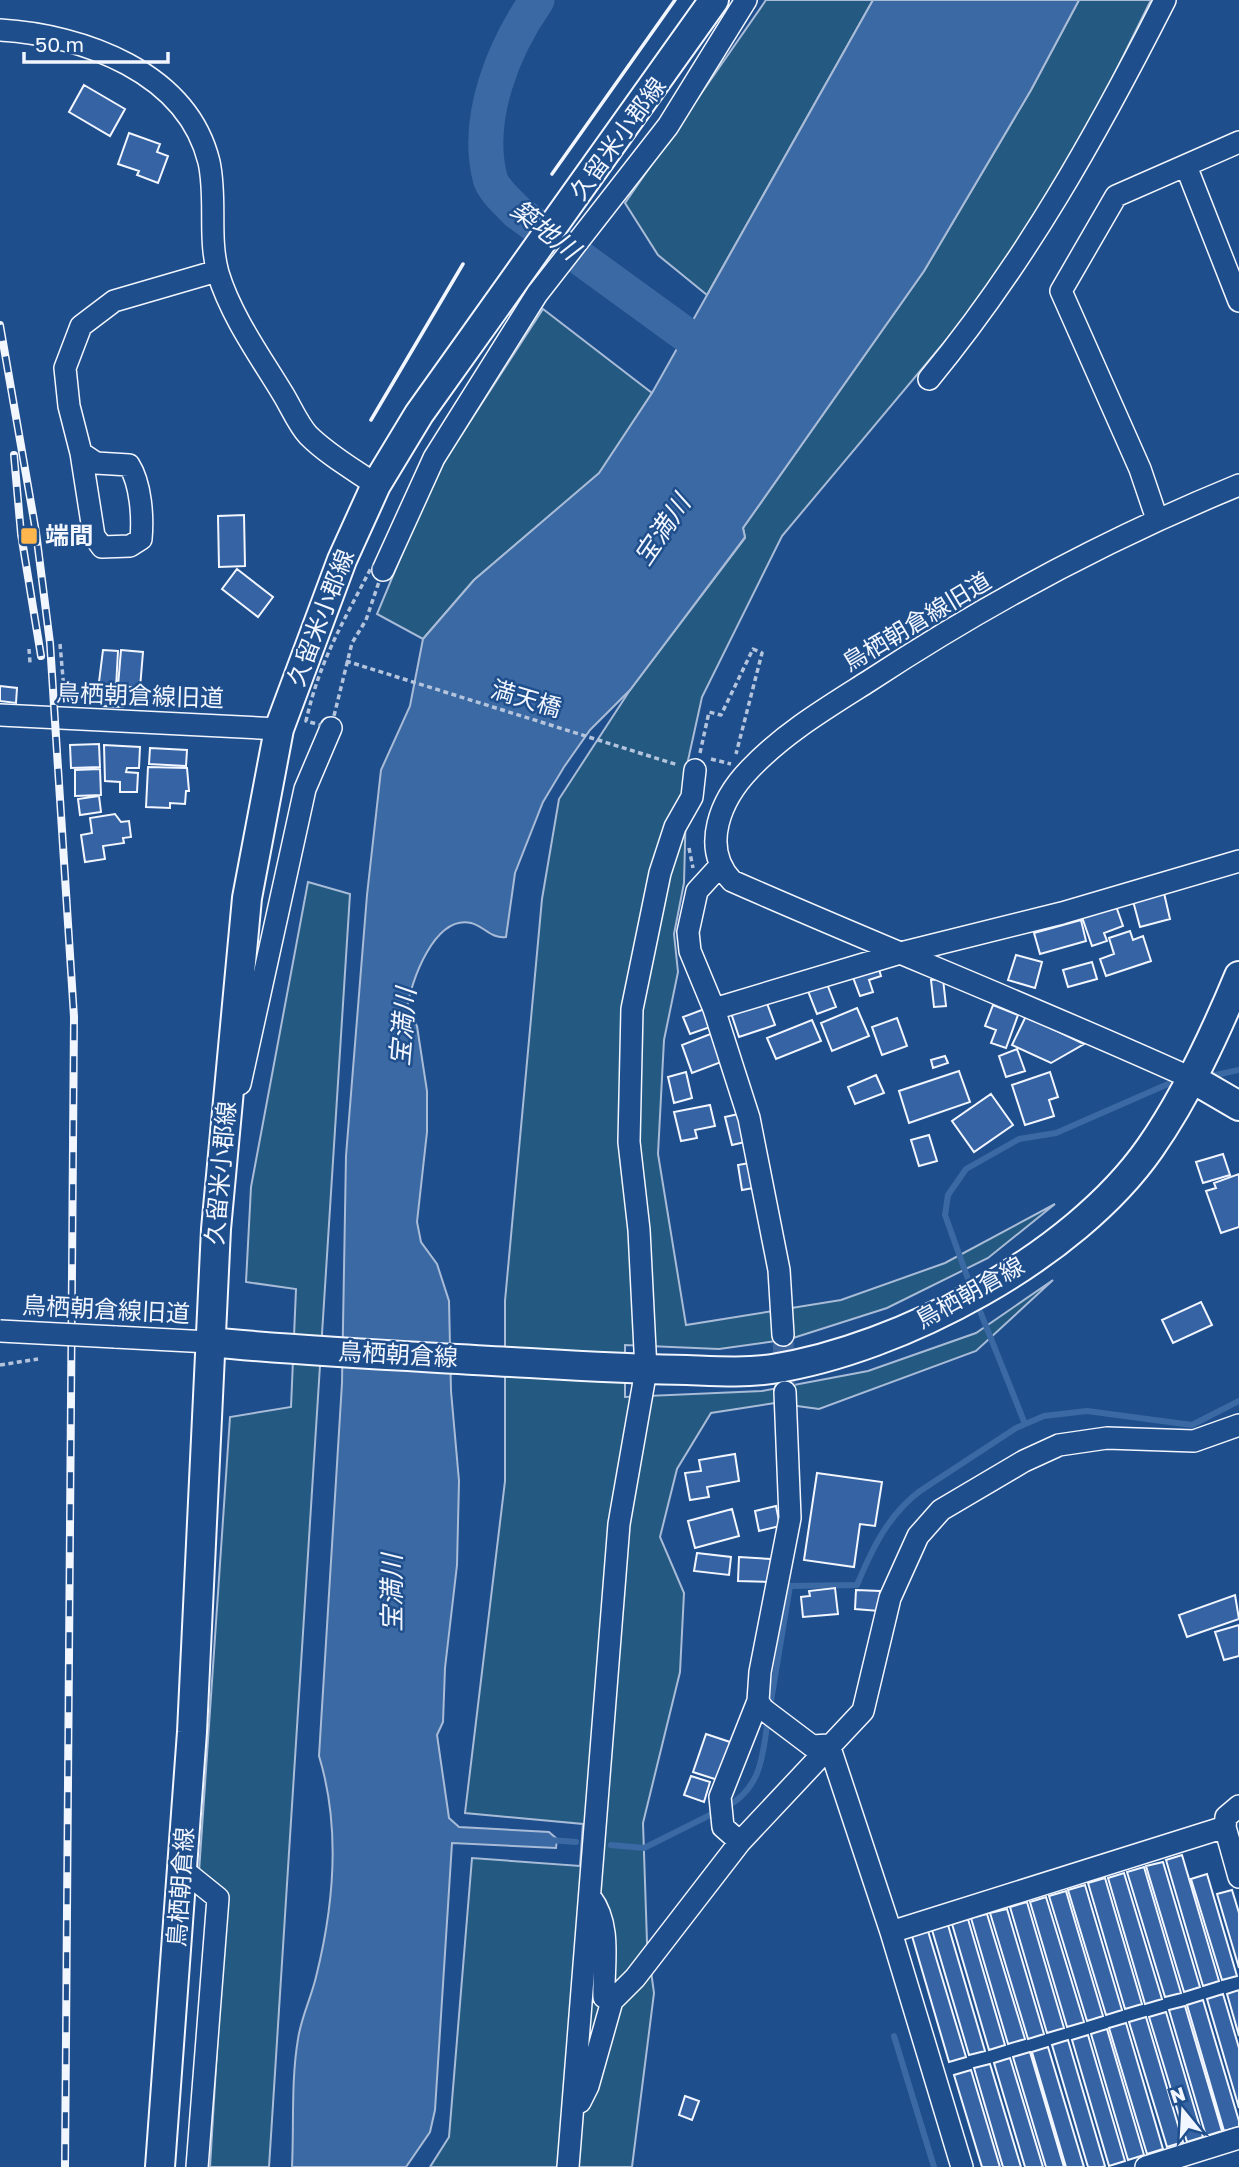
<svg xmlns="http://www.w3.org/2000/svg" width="1239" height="2167" viewBox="0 0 1239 2167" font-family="'Golos Text','Noto Sans JP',sans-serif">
<rect width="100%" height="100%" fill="#1f4e8c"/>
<path fill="#245a82" stroke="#a8bbd7" stroke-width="2" d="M766,0H873L707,295L658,255L625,203Z
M1079,0H1151L1095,113L993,284L782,536L702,697L687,765L684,883L674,934L678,972L664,1040L658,1154L686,1325L841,1300L945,1263L1055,1204L988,1258L887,1308L790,1339L719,1349L625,1345V1397L762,1391L868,1371L976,1333L1053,1280L976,1351L819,1409L775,1403L711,1413L677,1469L660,1537L684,1593L680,1672L643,1823L647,1942L654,1993L632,2167H430L449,2137L472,1858L580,1866L583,1824L465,1813L505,1481V1301L542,899L559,799L630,690L745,538L743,528L924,271L1031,90Z
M543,309L652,393L599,474L474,580L423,639L377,614L434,477Z
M308,882L350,894L269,2167H210L226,1900L199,1872L230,1417L291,1407L296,1289L246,1282L251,1187Z"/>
<path fill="#3b69a3" stroke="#a8bbd7" stroke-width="2" d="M873,0H1079L1031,90L924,271L743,528L745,537L630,690L590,730L564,767L543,802L515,873L506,937C491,939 484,926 471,923C434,915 411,982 407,1008L417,1026L427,1091V1132L417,1222L421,1242L437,1264L449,1301L451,1391L459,1481L457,1565L445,1668L443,1722L437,1735L449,1818L459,1827L549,1832L557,1839L556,1848L452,1843L435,2110L430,2132L406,2167H292C294,2125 291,2080 298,2039C301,2018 311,1998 316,1977C334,1905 341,1828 319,1756L342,1383L346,1156L367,895L381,770L410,706L423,639L474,580L599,473L652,393Z"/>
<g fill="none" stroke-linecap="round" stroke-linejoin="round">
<path stroke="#3b69a3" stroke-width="6" d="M1211,1076L1239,1070
M968,1279L945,1215L948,1195L966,1169L1019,1139L1056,1133L1168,1084
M980,1311L1025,1424
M770,1707L790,1586L857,1585C872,1549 888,1515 920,1491L1016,1428L1044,1416L1087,1411L1192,1425L1239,1401
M726,1807C762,1788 763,1754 768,1718
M550,1840L576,1842
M611,1845L644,1848L716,1812
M894,2036L934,2167"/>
<path stroke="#3b69a3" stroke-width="35" d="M537,0C503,49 475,118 490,178C493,190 509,203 517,212L722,361"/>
</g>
<path fill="#3563a3" stroke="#f2f6ff" stroke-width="2" d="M84,85L125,109L110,136L69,112Z
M129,133L160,144L157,152L168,156L158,183L137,175L139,171L118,164Z
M244,515L245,566L219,567L218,516Z
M237,569L273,597L258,617L222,589Z
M103,650L118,651L116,688L124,689L123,707L101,706V691L98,690Z
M121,650L143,652L140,688L118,686Z
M0,686L17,688L16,703L0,701Z
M99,744L100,767L71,768L70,745Z
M104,745L140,747L139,768H127L126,772L138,773L137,792H120V782L105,781Z
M150,748L187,750L186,766L149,764Z
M148,767L187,768L189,791H186L185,804L170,803V808L146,807Z
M100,769L101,795L75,796V770Z
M99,796L101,812L80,815L78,799Z
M115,814L121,822L129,821L131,837L123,838L124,843L103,846L105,859L85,862L81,835L92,833L90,818Z
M1164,893L1170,919L1140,927L1133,901Z
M1116,906L1123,926L1104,933L1107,941L1092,946L1082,917Z
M1081,920L1086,941L1040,954L1034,933Z
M1130,931L1133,940L1143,936L1151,961L1106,976L1100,959L1114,954L1109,938Z
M1016,955L1042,962L1035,988L1008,980Z
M1092,962L1097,979L1068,987L1063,970Z
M877,963L881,976L869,980L873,992L860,996L851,972Z
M943,979L946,1006L934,1007L931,980Z
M827,984L836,1007L817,1014L808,991Z
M765,998L775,1025L739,1037L730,1010Z
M993,1005L1018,1015L1006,1048L991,1043L996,1030L985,1026Z
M707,1008L713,1026L690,1034L683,1017Z
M857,1008L869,1036L832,1051L821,1023Z
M1026,1016L1084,1044L1051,1063L1012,1045Z
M897,1018L907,1046L882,1055L872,1027Z
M812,1020L821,1041L776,1059L767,1038Z
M713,1033L724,1061L692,1073L682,1045Z
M1017,1049L1025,1071L1006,1077L999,1056Z
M945,1056L948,1063L933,1068L931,1060Z
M959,1071L970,1102L909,1123L899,1091Z
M686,1072L692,1098L674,1103L668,1077Z
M1050,1072L1058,1097L1049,1100L1054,1116L1025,1125L1012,1085Z
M876,1075L884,1093L855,1104L848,1087Z
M991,1094L1013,1125L974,1152L952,1121Z
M710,1105L715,1126L695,1130L697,1138L681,1141L674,1112Z
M743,1113L749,1141L732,1145L725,1117Z
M929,1135L937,1161L919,1166L911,1140Z
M1223,1154L1230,1175L1203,1183L1196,1162Z
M755,1162L759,1187L742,1190L738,1165Z
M1239,1174V1227L1221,1233L1206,1191L1216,1188L1214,1183Z
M1201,1302L1212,1325L1173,1343L1162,1320Z
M735,1454L739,1481L707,1487L709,1497L690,1500L685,1473L701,1471L699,1460Z
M817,1473L882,1482L875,1526L860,1524L854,1567L804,1560Z
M776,1506L780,1526L759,1531L755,1511Z
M732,1509L739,1536L695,1548L688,1521Z
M697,1553L731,1557L729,1575L694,1571Z
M739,1557L771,1559L770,1582L738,1581Z
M835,1588L838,1614L803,1617L801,1597L810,1596L809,1591Z
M856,1590L880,1591L879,1611L855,1609Z
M1235,1595L1239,1619L1187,1637L1179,1615Z
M1239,1625V1656L1224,1660L1215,1632Z
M706,1734L736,1744L724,1782L693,1772Z
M691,1776L710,1782L704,1802L684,1795Z
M1182,1855L1219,1981L1203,1986L1166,1860Z
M1163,1862L1200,1987L1184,1992L1146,1866Z
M1144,1867L1181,1993L1165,1997L1127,1872Z
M1124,1873L1162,1999L1145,2004L1108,1878Z
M1207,1874L1237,1976L1222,1980L1191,1879Z
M1105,1878L1142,2004L1125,2009L1088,1883Z
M1085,1885L1122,2010L1106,2015L1068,1890Z
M1232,1890L1239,1913V1968L1217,1894Z
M1066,1891L1103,2016L1087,2021L1049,1896Z
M1046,1897L1084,2022L1067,2027L1030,1902Z
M1027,1902L1064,2028L1047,2033L1010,1907Z
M1007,1909L1044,2034L1028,2039L990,1913Z
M987,1914L1025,2039L1008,2044L971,1918Z
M968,1919L1005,2045L989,2050L952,1924Z
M948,1925L985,2051L969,2055L932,1930Z
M928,1931L966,2057L949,2062L912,1936Z
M1239,1990V2036L1227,1994Z
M1223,1994L1239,2048V2108L1207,1999Z
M1203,2000L1239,2121V2127L1224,2131L1187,2005Z
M1185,2006L1222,2131L1206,2136L1169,2010Z
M1166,2012L1203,2137L1187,2142L1149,2017Z
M1146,2017L1183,2142L1167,2147L1129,2022Z
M1126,2023L1163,2149L1147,2154L1109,2028Z
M1107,2029L1144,2155L1128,2160L1091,2034Z
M1088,2035L1125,2161L1109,2166L1072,2040Z
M1068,2040L1105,2166L1102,2167H1088L1052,2045Z
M1048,2047L1084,2167H1066L1032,2052Z
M1030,2052L1064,2167H1046L1013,2057Z
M1010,2058L1043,2167H1025L994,2063Z
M990,2064L1021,2167H1003L974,2068Z
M971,2070L1000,2167H982L954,2075Z
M685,2096L699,2101L692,2120L679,2115Z"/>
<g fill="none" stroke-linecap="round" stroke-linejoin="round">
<path stroke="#3f679d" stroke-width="21" stroke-dasharray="21 10" stroke-linecap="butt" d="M783,1335L785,1392"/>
<defs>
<path id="minor" d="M0,30C83,35 187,72 209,162C217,198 208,237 218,273C231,316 260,356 283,394C291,407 298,424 308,435C328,455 353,469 376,485
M1186,166L1239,301
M929,379C1025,263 1097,134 1165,0
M81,453L96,463L129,465C141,484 143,517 141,539L130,546L102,547L94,536L81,453L69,406L65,368L81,326L114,301L217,271
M1157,519L1140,469L1061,291L1116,196L1239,142
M383,570L434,458L537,294L668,126L746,0
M0,715L279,729
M719,867L697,891L688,932L690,951L714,1009L749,1118L779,1270L783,1335
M714,1009L897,954L1062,913L1239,861
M1191,1078C1039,1009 884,948 732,881C700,847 721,799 750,769C784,733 828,707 869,681C986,604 1109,538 1239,485
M240,1084L305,789L331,728
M115,1337L209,1342
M785,1392L790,1518L760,1672L758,1701L763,1709L812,1746L829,1745
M829,1745L891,1932L962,2167
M1239,1806L1226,1817L1225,1827L1239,1877
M740,1842L723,1827L720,1797L758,1701
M182,1869L218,1898L197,2167
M591,1898C612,1926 603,1965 604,1997L612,2001
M891,1932L1225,1827
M580,2102L588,2086L612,2001L635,1978L740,1842L863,1711L890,1598L918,1536L941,1510L1024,1461L1059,1445L1107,1438L1194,1441L1239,1425
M568,2167L619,1524L646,1370L639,1230L629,1142L632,1009L660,873L675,827L692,797L695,770
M1146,2167L1239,2138"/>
<path id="major" d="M1191,1078L1239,1106
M209,1342C310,1352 411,1356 511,1362C570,1365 628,1369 687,1370C715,1371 744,1373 772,1369C901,1349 1074,1257 1150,1148C1187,1095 1215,1034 1239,976
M160,2167L192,1732L216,1229L247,898L279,729L342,560L376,485L419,414L714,0"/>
</defs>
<use href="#minor" stroke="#f2f6ff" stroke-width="24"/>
<use href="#major" stroke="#f2f6ff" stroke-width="32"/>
<path stroke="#b3c4dc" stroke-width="3.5" stroke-dasharray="5 3.5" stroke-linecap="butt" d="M372,566L383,570L366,620L352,643L331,728L306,721C320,659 344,621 372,566Z
M60,644L65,701
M29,649L30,663
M346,661L678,765
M700,753L709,712L721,715L753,649L762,653L736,754
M711,759L731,764
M689,848L693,868
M0,1365L38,1359"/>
<use href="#minor" stroke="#1f4e8c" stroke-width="21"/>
<use href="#major" stroke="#1f4e8c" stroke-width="28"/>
<defs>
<path id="rail" d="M0,325L36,532L50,643L74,1017L65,2167
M14,455L21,534L41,656"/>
</defs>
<use href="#rail" stroke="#f2f6ff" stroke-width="8"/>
<use href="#rail" stroke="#1f4e8c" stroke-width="5" stroke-dasharray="16" stroke-linecap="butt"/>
<defs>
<path id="minor-bridge" d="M0,1331L115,1337"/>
</defs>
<use href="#minor-bridge" stroke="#f2f6ff" stroke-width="24" stroke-linecap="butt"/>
<use href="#minor-bridge" stroke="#1f4e8c" stroke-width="21"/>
<path stroke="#f2f6ff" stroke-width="3.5" d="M552,174L675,0
M371,420L463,264"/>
</g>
<rect fill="#ffb74d" stroke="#1f4e8c" stroke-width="2.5" x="20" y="527" width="18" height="18" rx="3.5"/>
<g text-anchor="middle" stroke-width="5" stroke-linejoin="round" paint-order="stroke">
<g font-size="24" fill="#f2f6ff" stroke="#1f4e8c">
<text transform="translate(618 139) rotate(-54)" y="8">久留米小郡線</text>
<text transform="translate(321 618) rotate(-69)" y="8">久留米小郡線</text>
<text transform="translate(917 622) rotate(-31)" y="8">鳥栖朝倉線旧道</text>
<text transform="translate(140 696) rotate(2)" y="8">鳥栖朝倉線旧道</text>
<text transform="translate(526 699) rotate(17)" y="8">満天橋</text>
<text transform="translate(221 1173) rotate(-85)" y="8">久留米小郡線</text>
<text transform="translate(970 1293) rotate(-29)" y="8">鳥栖朝倉線</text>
<text transform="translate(106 1310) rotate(3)" y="8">鳥栖朝倉線旧道</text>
<text transform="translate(398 1355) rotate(3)" y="8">鳥栖朝倉線</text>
<text transform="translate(181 1887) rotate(-86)" y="8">鳥栖朝倉線</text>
</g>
<g font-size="24" font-weight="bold" fill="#f2f6ff" stroke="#1f4e8c" text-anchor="start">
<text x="45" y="544">端間</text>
</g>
<g font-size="26" font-style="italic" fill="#f2f6ff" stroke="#1f4e8c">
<text transform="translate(545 230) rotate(38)" y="9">築地川</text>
<text transform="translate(662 530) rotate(-56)" y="9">宝満川</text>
<text transform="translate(403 1027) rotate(-85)" y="9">宝満川</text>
<text transform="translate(392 1593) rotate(-90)" y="9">宝満川</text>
</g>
</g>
<g transform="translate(1183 2111) rotate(342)" stroke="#1f4e8c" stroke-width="5" paint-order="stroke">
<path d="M0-5L12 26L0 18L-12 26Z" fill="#f2f6ff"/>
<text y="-10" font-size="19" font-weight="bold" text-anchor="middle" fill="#f2f6ff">N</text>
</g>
<path d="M24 52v10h144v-10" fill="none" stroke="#f2f6ff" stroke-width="3.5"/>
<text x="35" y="52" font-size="21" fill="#f2f6ff" stroke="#1f4e8c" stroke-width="5" paint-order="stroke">50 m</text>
</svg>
